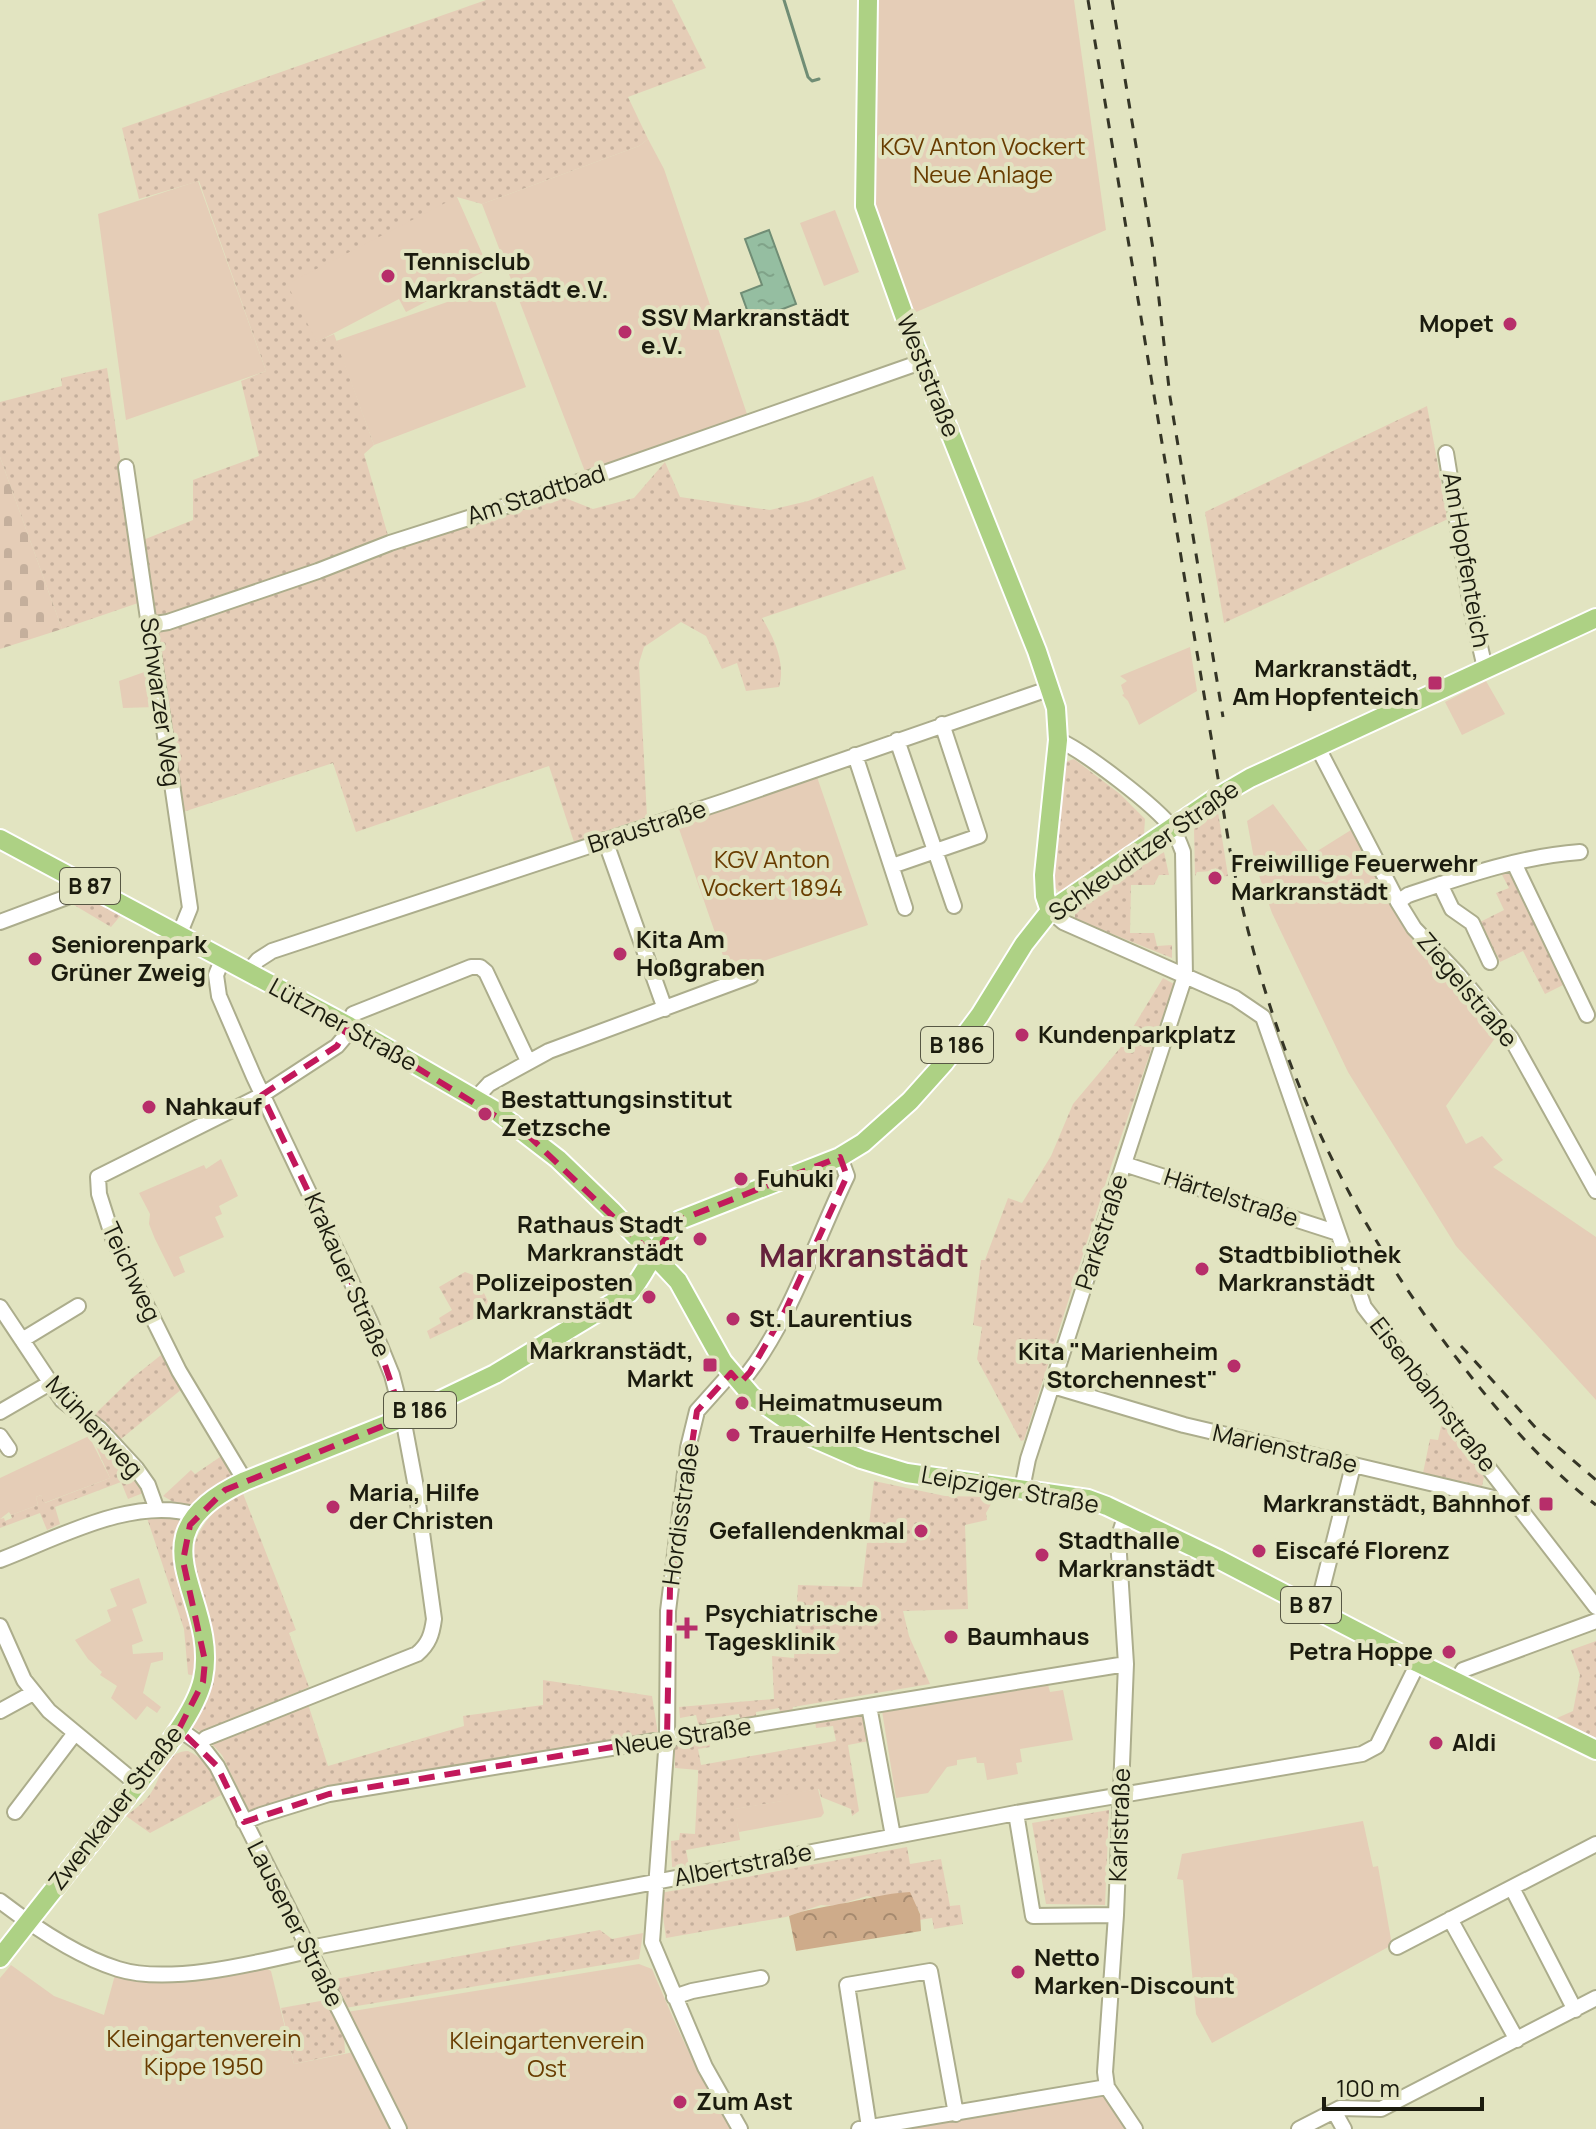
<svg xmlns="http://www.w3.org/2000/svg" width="1596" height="2129" viewBox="0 0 1596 2129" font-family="Manrope,sans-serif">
<defs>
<pattern id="grass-dots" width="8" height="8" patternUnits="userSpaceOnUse" patternTransform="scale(2)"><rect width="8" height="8" fill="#e5cdb7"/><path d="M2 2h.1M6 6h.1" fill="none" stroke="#c4af9c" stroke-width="1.8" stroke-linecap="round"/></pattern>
<pattern id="forest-crowns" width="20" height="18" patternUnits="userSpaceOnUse" patternTransform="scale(2)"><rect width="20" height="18" fill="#ceab8a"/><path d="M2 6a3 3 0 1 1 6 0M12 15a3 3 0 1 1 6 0" fill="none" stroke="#a68a6f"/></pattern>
<pattern id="cemetery-stones" width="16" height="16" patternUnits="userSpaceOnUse" patternTransform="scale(2)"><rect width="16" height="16" fill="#e5cdb7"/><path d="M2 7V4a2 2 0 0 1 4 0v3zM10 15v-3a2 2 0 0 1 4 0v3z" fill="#c4af9c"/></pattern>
<pattern id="water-ripples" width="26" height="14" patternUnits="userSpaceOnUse" patternTransform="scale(2)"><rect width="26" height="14" fill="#95bea1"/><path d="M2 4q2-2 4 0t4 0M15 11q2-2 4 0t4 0" fill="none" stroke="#80a389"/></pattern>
</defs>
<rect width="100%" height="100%" fill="#e2e4c1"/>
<path fill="url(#grass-dots)" d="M486,0H672L706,68L628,97L648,139L639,146L482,204L457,197L316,342L334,334L374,445L364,454L390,542L550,492L593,509L634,498L665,462L680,497L770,510L808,501L873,476L906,569L762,618C774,638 786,663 779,687L746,691L737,663L722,669L706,636L681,622L644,647L639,663L647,817L574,842L549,766L356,832L333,763L183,812L143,540L193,520V480L259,456L241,381L266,371L199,181L139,199L122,128Z
M107,368L141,602L62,629L0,457V402L62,386L61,378Z
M1427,406L1448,519L1224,623L1205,512Z
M1074,759L1120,794L1145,819L1144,835L1060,893L1052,884L1062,763Z
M1218,812L1228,876L1218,877L1216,868L1213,871L1197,872L1195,876L1194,829Z
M1164,852L1169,875H1159L1154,885H1131L1130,933H1154L1157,946L1172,945V958L1075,919V908Z
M1512,871L1567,983L1545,994L1523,951L1500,962L1497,955L1492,953L1478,923L1504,910L1496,893L1509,888L1501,873Z
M86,896L122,914L111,927L69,902Z
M1163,978L1174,984L1113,1160L1024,1440L1021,1441L977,1359L982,1327L973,1325L981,1260H985L1008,1198L1022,1203L1051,1156L1073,1104L1121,1047Z
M465,1272L476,1276L492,1310L430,1339L427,1331L441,1323L439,1318L452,1310L439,1287Z
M161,1355L182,1389L121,1439L93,1416L131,1379Z
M1442,1422L1484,1477L1482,1486L1423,1473L1430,1439L1438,1440Z
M97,1440L137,1478L143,1493L128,1499L121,1482L55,1507L60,1524L47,1530L40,1513L0,1528V1519L4,1518L5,1521L12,1518L11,1515L38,1505L36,1497L41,1495L45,1503L110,1478L94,1442Z
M223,1455L245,1481L196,1515L163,1496L191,1470L195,1474Z
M874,1481L945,1496L995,1497L986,1513L987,1520L965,1525L968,1609L903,1611L909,1636L930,1684L793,1707L792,1711L781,1714L779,1708L756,1712V1718L741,1721L739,1714L706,1719L707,1726L699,1727L696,1715L680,1718L679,1707L774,1699L772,1656L794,1658L798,1585L862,1587Z
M242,1491L296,1630L289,1633L309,1687L202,1733L191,1726L199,1712L192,1551C200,1523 217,1506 242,1491Z
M168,1515L179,1519L181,1529L197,1640V1677L188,1674L184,1629L147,1518Z
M1596,1641V1738L1557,1718L1573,1711L1580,1675L1571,1650Z
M543,1680L652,1696L658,1734L334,1786L250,1813L222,1755L212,1744L308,1704L328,1766L464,1726L463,1716L543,1705Z
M864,1714L869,1741L848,1745L859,1811L852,1816L851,1809L821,1797L819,1789L782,1796L783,1801L735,1809L740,1840L686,1850L689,1866L672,1867L671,1841L679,1840L680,1833L695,1834L698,1776V1770L675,1768V1745L709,1740L710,1747L698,1749L701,1765L836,1741L833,1726L816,1728L815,1720Z
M188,1751C206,1758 215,1778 221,1795L150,1833L126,1816C133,1810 141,1805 147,1798C162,1782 161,1752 188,1751Z
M1109,1810L1105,1905L1046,1904L1032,1823Z
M907,1847L910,1864L941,1859L950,1906L960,1905L963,1924L934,1929L932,1918L919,1920L920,1913L915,1905L867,1896L835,1906L821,1905L786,1917L666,1938L661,1902L655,1894Z
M600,1930L612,1939L643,1933L639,1959L345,2008L330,1980Z
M326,2000L344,2034L345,2053L294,2064L281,2008Z"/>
<path fill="url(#forest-crowns)" d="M910,1892L920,1914L921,1931L796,1951L789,1916C806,1909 822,1908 839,1904C864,1900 885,1893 910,1892Z"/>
<path fill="url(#cemetery-stones)" d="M0,457L62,629L0,649Z"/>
<path fill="#e5cdb7" d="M876,0H1074L1106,230L914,313L870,200Z
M648,139L664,169L748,417L586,474L482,204L639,146Z
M198,181L266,371L126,420L98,214Z
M457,197L489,269L406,312L399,299L317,342L287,284Z
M835,210L859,272L824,286L800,223Z
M490,287L526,387L374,445L336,341Z
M1190,647L1197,691L1139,725L1128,701L1122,695L1124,694L1121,685L1127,681L1120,676Z
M150,670L156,707L123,708L119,681Z
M1486,681L1505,714L1462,735L1445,702Z
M816,774L868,925L729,973L677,823Z
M1273,804L1311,855L1351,830L1410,937L1498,1034L1446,1106L1466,1144L1482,1136L1503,1160L1493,1167L1596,1237V1400L1456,1246L1348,1072L1272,913L1255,864L1247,821Z
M221,1159L238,1196L219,1206L222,1214L215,1217L224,1237L179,1257L185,1272L174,1277L155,1239L149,1224L150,1214L139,1193L204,1165L206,1169Z
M89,1436L110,1478L44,1503L41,1495L36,1497L38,1505L11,1515L9,1512L0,1519V1478Z
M139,1578L147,1603L132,1609C136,1620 139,1630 143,1641L132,1645L133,1654L163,1652V1660L151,1663L143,1693L161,1707L157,1713L147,1706L136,1720L111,1698L117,1686L100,1675L102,1672L88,1659L75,1640L111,1621L107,1610L117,1606L110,1589Z
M1048,1685L1050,1692L1063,1690L1073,1740L1020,1749L1022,1762L1016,1763L1018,1774L987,1780L984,1763H977L976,1757L957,1760V1765L947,1767L928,1793L896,1798L882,1711Z
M818,1789L824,1813L821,1817L739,1832L734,1809L782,1801V1795Z
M1363,1821L1373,1867L1378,1866L1392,1945L1212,2043L1196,2014L1183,1880L1177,1879L1182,1854Z
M639,1964L652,1969C676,2025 698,2079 734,2129H405L347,2012Z
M11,1965L54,1996L104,2015L115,1975L264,1967L271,1971L294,2064L354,2052L395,2129H0V1978Z
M1104,2093L1127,2129H895Z"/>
<path fill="url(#water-ripples)" stroke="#708d75" stroke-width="2" d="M769,230L796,304L751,321L741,293L762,285L745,239Z"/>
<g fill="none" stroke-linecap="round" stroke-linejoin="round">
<path stroke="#708d75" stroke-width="3" d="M784,0L808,77L812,81L819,79"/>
<defs>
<path id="minor" d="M1446,453L1472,612L1485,668
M126,467L190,908L179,935
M150,625L168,622L318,571L390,543L550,492L921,362
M897,740L954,906
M1317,746L1398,902L1414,928L1457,973L1511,1038L1596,1191
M855,755L905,908
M605,840L665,1009
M1514,863L1587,1015
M892,866L979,836L942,724
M1440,884L1452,909L1472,923L1490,962
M1398,902L1408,895C1464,876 1522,856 1580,852
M1050,911L1063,922L1235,998L1263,1017L1364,1307L1596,1607
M0,922L67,897L76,891L81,882
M248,972L258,960L272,951L725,801L1051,688
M476,1098L489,1084L549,1051L751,976
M1124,1164L1338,1233
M0,1307L62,1400L100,1429L136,1468L148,1485L157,1510
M22,1340L78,1306
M731,1373L697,1411L688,1448L668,1611L667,1738L652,1942L705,2067L740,2129
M740,1383C785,1333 817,1238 847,1176L840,1157
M1053,1386L1184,1425L1519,1504
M0,1412L50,1383
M0,1436L9,1449
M245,1481L179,1371L113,1238L99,1194L98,1177L262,1095L337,1046L348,1033L353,1014L471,967H480L486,972L528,1061
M1022,1489L1028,1459L1185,976L1183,852C1180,844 1177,836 1173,829C1157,807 1083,750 1058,740
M1126,1514L1118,1539L1126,1664L1116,1915L1105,2072L1107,2087L1135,2129
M0,1560C58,1538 134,1495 196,1515
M1317,1609L1353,1466
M0,1626L24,1680L49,1711L137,1784
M1457,1681L1463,1670L1596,1621
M869,1706L893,1836
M0,1711L33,1693
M179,1729L200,1744L217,1766L399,2129
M200,1744L206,1738L417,1654C429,1644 432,1634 434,1619L415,1482L403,1418L392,1375L370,1321L254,1077L219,996L216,975L223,958
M15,1812L75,1733
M1016,1813L1033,1916L1116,1915
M244,1822L261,1815L329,1794L1126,1664
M1512,1888L1575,2010
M0,1901C34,1927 76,1956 118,1969C169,1985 256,1963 308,1951L315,1947L1016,1813L1362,1754L1377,1746L1418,1663
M1450,1919L1517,2040
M1397,1947L1596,1844
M674,1997L692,1991L761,1978
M1334,2111L1344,2129
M869,2127L847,1985L930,1971L956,2114
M859,2129L1107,2087
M1299,2129L1340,2108L1381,2109L1596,1998"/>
<path id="major" d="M868,0L865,206L913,340L1037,651L1056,708L1058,740L1044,875L1045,896L1050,911
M0,839L349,1026L496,1111L558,1159L612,1211L678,1281L723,1362L752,1396L813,1438L861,1459L907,1473L1088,1499L1107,1506L1218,1559L1418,1663L1596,1750
M0,1958C41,1905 83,1853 124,1801C148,1770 195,1717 203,1679C220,1596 125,1536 245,1481L403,1418L495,1374L629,1293C650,1269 655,1242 680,1220L840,1157L863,1143L910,1101L944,1063L980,1015L1024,944L1050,911L1214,799L1250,778L1596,618"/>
</defs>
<use href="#minor" stroke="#acad8c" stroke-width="18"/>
<use href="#major" stroke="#fff" stroke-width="22"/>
<use href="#minor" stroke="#fff" stroke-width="14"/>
<use href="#major" stroke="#add184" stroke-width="18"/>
<path stroke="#353526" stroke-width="3" stroke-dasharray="10 10" stroke-linecap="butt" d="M1088,0L1230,850C1267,1042 1341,1211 1462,1365C1501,1416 1545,1466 1596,1505
M1112,0L1154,255L1170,397L1223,717
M1461,1346L1536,1428L1596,1480"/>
</g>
<path fill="none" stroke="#c2185b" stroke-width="6" stroke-dasharray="16 10" stroke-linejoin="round" d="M349,1026L531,1138L653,1255L680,1220L840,1157L847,1176L785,1311L750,1372L740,1383L731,1373L697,1411L670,1588L667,1738L329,1794L244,1822L217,1766L179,1729L203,1682L205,1661L183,1561L190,1525L225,1490L403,1418L370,1321L262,1095L337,1046Z"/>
<g fill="#b72e6a" stroke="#e2e4c1" stroke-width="3">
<circle cx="388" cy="276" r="8"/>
<circle cx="1510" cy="324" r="8"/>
<circle cx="625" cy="332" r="8"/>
<rect x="1427" y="675" width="16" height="16" rx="4"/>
<circle cx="1215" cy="878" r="8"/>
<circle cx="620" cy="954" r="8"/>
<circle cx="35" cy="959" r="8"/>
<circle cx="1022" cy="1035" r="8"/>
<circle cx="149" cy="1107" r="8"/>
<circle cx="485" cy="1114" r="8"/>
<circle cx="741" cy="1179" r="8"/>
<circle cx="700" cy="1239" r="8"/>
<circle cx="1202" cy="1269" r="8"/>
<circle cx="649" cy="1297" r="8"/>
<circle cx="733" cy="1319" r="8"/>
<rect x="702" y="1357" width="16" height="16" rx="4"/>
<circle cx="1234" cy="1366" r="8"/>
<circle cx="742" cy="1403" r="8"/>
<circle cx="733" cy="1435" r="8"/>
<rect x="1538" y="1496" width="16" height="16" rx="4"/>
<circle cx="333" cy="1507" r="8"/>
<circle cx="921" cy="1531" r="8"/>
<circle cx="1259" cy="1551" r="8"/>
<circle cx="1042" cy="1555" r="8"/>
<path d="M683 1616h8v8h8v8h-8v8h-8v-8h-8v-8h8z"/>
<circle cx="951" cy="1637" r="8"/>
<circle cx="1449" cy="1652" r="8"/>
<circle cx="1436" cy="1743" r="8"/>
<circle cx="1018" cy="1972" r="8"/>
<circle cx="680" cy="2102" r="8"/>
</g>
<g text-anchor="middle" stroke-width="8" stroke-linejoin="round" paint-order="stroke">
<g fill="#e2e4c1" stroke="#575744" stroke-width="2">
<rect x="60" y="868" width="60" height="36" rx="6"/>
<rect x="921" y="1027" width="72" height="36" rx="6"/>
<rect x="384" y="1392" width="72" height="36" rx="6"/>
<rect x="1281" y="1587" width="60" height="36" rx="6"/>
</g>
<g font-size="22" font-weight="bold" fill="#1b1b0e">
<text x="90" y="894">B 87</text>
<text x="957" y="1053">B 186</text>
<text x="420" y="1418">B 186</text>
<text x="1311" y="1613">B 87</text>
</g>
<g font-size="24" fill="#683c00" stroke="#e2e4c1">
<text x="983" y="155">KGV Anton Vockert<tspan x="983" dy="28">Neue Anlage</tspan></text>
<text x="772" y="868">KGV Anton<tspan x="772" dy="28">Vockert 1894</tspan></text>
<text x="204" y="2047">Kleingartenverein<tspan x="204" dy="28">Kippe 1950</tspan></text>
<text x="547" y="2049">Kleingartenverein<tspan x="547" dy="28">Ost</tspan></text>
</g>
<g font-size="24" font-weight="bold" fill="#1b1b0e" stroke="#e2e4c1" text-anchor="start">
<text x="404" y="270">Tennisclub<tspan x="404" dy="28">Markranstädt e.V.</tspan></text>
<text x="641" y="326">SSV Markranstädt<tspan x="641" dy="28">e.V.</tspan></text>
<text x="1494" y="332" text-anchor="end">Mopet</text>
<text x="1419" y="677" text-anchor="end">Markranstädt,<tspan x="1419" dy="28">Am Hopfenteich</tspan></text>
<text x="1231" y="872">Freiwillige Feuerwehr<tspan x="1231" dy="28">Markranstädt</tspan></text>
<text x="636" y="948">Kita Am<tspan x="636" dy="28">Hoßgraben</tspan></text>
<text x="51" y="953">Seniorenpark<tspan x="51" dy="28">Grüner Zweig</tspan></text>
<text x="1038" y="1043">Kundenparkplatz</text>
<text x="501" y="1108">Bestattungsinstitut<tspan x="501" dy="28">Zetzsche</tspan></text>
<text x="165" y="1115">Nahkauf</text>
<text x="757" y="1187">Fuhuki</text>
<text x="684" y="1233" text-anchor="end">Rathaus Stadt<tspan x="684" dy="28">Markranstädt</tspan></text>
<text x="1218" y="1263">Stadtbibliothek<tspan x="1218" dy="28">Markranstädt</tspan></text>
<text x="633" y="1291" text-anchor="end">Polizeiposten<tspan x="633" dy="28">Markranstädt</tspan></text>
<text x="749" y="1327">St. Laurentius</text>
<text x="694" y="1359" text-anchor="end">Markranstädt,<tspan x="694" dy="28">Markt</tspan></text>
<text x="1218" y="1360" text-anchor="end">Kita "Marienheim<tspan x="1218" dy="28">Storchennest"</tspan></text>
<text x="758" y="1411">Heimatmuseum</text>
<text x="749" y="1443">Trauerhilfe Hentschel</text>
<text x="349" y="1501">Maria, Hilfe<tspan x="349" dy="28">der Christen</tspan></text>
<text x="1530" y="1512" text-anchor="end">Markranstädt, Bahnhof</text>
<text x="905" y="1539" text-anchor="end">Gefallendenkmal</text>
<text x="1058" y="1549">Stadthalle<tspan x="1058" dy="28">Markranstädt</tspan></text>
<text x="1275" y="1559">Eiscafé Florenz</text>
<text x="705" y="1622">Psychiatrische<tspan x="705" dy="28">Tagesklinik</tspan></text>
<text x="967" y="1645">Baumhaus</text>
<text x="1433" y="1660" text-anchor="end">Petra Hoppe</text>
<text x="1452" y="1751">Aldi</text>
<text x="1034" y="1966">Netto<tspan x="1034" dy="28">Marken-Discount</tspan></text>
<text x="696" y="2110">Zum Ast</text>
</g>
<g font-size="24" fill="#1b1b0e" stroke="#e2e4c1">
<text transform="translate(928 376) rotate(68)" y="8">Weststraße</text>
<text transform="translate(536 495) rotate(-18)" y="8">Am Stadtbad</text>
<text transform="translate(1466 560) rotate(80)" y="8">Am Hopfenteich</text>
<text transform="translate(160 702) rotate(82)" y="8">Schwarzer Weg</text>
<text transform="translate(647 827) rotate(-18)" y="8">Braustraße</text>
<text transform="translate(1144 851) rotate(-35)" y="8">Schkeuditzer Straße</text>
<text transform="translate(1467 990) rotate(50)" y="8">Ziegelstraße</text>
<text transform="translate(343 1025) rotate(29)" y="8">Lützner Straße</text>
<text transform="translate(1231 1198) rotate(18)" y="8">Härtelstraße</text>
<text transform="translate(1102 1232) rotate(-72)" y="8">Parkstraße</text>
<text transform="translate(131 1272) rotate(65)" y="8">Teichweg</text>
<text transform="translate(347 1275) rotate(66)" y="8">Krakauer Straße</text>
<text transform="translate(1433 1395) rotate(52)" y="8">Eisenbahnstraße</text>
<text transform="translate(94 1427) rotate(47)" y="8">Mühlenweg</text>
<text transform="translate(1285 1449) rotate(13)" y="8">Marienstraße</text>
<text transform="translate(1010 1490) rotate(10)" y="8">Leipziger Straße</text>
<text transform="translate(681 1514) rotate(-82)" y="8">Hordisstraße</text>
<text transform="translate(683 1737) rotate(-9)" y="8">Neue Straße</text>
<text transform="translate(116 1808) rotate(-52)" y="8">Zwenkauer Straße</text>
<text transform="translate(1120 1825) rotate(-88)" y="8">Karlstraße</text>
<text transform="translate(743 1865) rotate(-11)" y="8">Albertstraße</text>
<text transform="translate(295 1924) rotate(63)" y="8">Lausener Straße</text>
</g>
<g font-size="32" font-weight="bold" fill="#65223c" stroke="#e2e4c1">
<text x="864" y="1267">Markranstädt</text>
</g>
</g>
<path d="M1324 2097v12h158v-12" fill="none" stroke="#1b1b0e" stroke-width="4"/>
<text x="1336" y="2097" font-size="24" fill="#1b1b0e" stroke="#e2e4c1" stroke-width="6" paint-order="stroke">100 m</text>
</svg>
